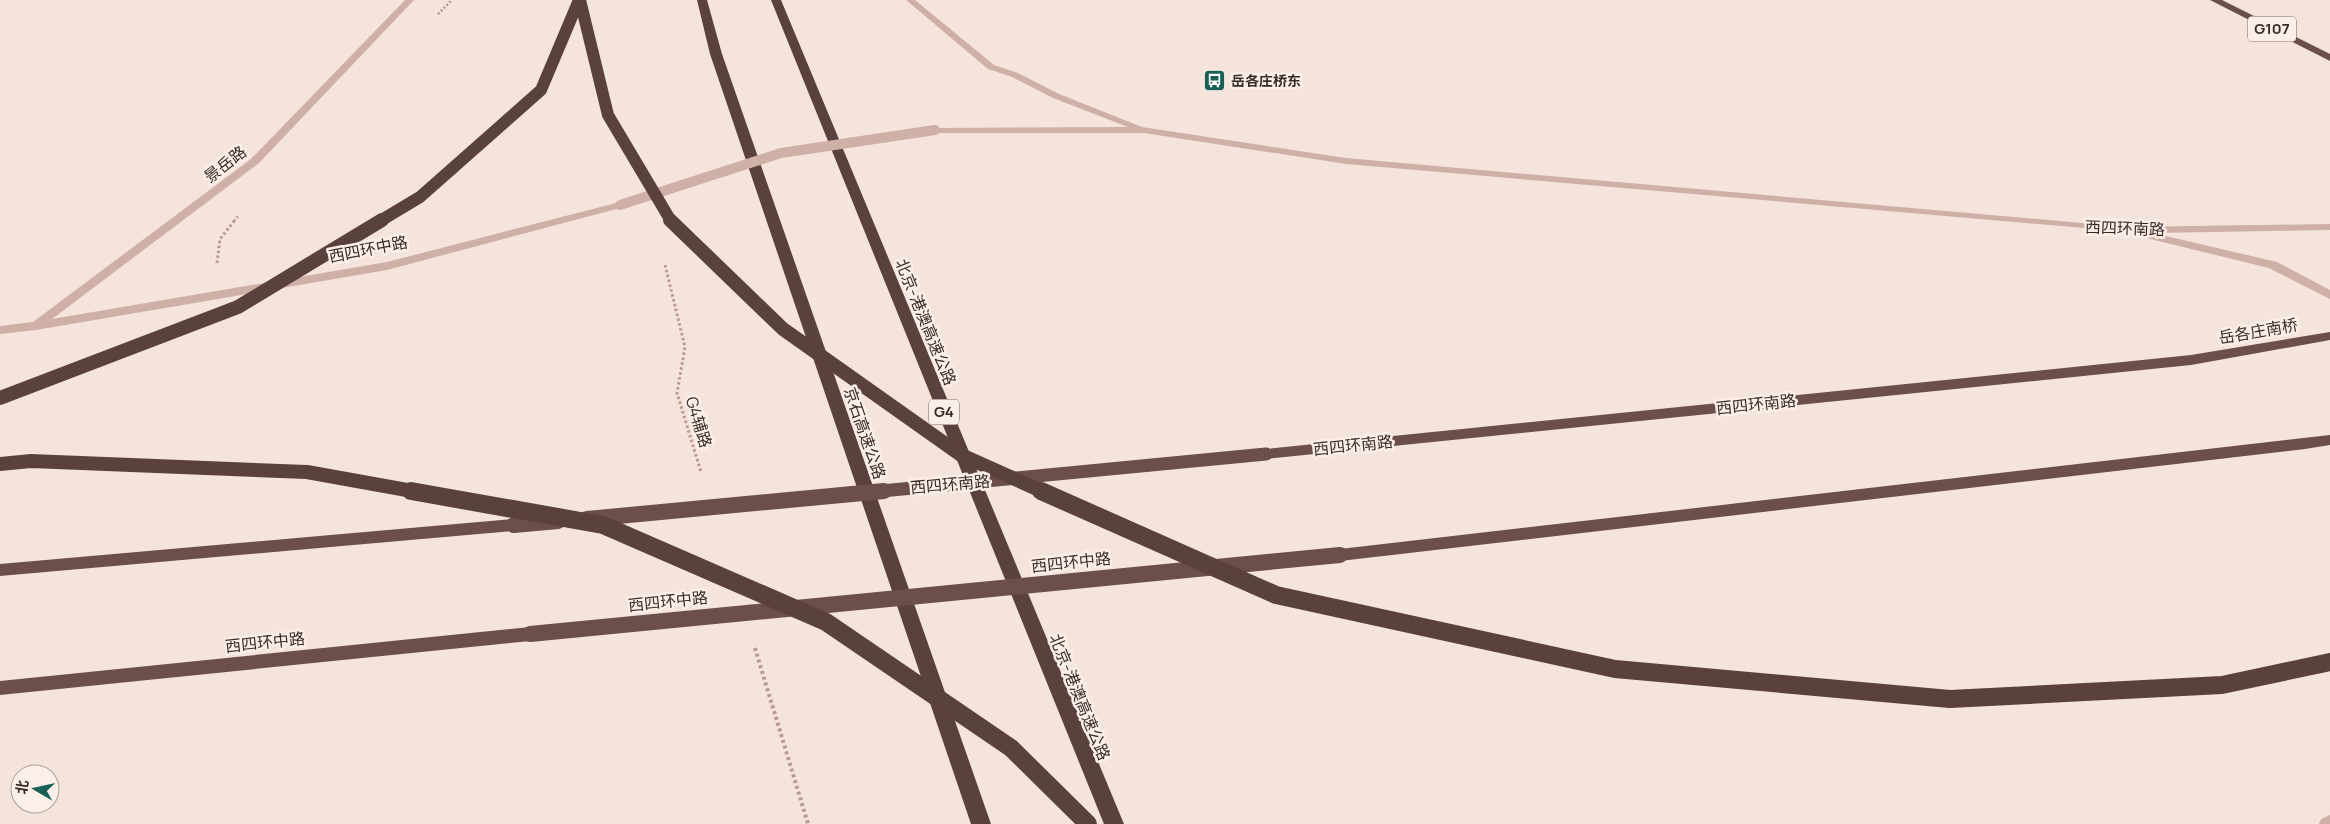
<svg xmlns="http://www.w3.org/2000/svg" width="2330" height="824" viewBox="0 0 2330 824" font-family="Manrope,'Noto Sans SC',sans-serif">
<rect width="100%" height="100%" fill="#f5e4db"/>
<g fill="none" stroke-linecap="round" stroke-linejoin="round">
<path stroke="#ba9990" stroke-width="2.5" stroke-dasharray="2 2" stroke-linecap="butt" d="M438,14L452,0
M234,221L238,216"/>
<path stroke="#ba9990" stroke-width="3" stroke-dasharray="2.5 2.5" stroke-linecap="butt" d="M217,263L220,239L235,220
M665,265L685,347L677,393L701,472"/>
<path stroke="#ba9990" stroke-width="4" stroke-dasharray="3 3" stroke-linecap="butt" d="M755,648L808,824"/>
<path fill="#ceb0a6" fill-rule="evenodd" d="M405,0H414L259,163L52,319L387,262L620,202L624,203V207L387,270L36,330L0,334V326L33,322L251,159Z
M906,0H915L994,65L1018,73L1059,94L1142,127L1346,158L2127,227L2330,224V230L2153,233L2277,262L2330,290V299L2269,268L2142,237V233L1346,164L1144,133H935L930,130L931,128L1128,127L1053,98L1012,77L988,69Z
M2330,815V824H2319L2321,819Z"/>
<path fill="#6c4e4a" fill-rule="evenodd" d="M2210,0H2222L2330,54V61Z
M2330,332V340L2191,365L1266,459L1261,458L1259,454L1261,450L1266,449L2191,355Z
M2330,435V445L2305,449L1340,561L1335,559L1332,555L1335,551L1340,549Z
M514,519L519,521L521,525L519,529L514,531L0,576V564Z
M530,627L536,629L538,634L536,639L530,641L0,695V681Z"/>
<path fill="#5b413e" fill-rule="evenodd" d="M697,0H707L722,54L991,824H971L710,54Z
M771,0H781L1124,824H1104Z"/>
<path stroke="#ceb0a6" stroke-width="10" d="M620,205L781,153L935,130"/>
<path stroke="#6c4e4a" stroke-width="13" d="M871,492L1266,454"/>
<path stroke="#6c4e4a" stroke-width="16" d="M587,519L884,491
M514,525L558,521
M530,634L1340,555"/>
<path stroke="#5b413e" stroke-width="12" d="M580,0L608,115L671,221
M380,221L420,197L541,90L579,0"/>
<path stroke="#5b413e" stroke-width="14" d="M670,220L783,329L961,455L1044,492
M0,398L238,307L382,220
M0,464L31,461L307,472L418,492"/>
<path stroke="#5b413e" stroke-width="18" d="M411,491L603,525L826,622L1011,748L1088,824
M1041,491L1276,595L1615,669L1950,699L2222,685L2330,662"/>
</g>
<defs>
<symbol id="bus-square" viewBox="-11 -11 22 22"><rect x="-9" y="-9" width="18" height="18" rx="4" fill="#186056" stroke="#fcefe9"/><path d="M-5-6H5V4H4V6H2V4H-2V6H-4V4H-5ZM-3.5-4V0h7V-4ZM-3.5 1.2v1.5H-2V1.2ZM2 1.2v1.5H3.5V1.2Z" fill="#fff"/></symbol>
</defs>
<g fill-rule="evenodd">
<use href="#bus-square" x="1202" y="68" width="25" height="25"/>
</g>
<g text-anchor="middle" stroke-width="5" stroke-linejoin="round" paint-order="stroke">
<g font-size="14" font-weight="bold" fill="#3a2a28" stroke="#fcefe9" text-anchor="start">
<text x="1231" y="86">岳各庄桥东</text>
</g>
<g fill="#fcefe9" stroke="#746562" stroke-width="1">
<rect x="2248" y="16.5" width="48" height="25" rx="4"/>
<rect x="929" y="399.5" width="30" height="25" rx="4"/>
</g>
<g font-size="15" font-weight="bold" fill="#3a2a28">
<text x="2272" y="34">G107</text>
<text x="944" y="417">G4</text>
</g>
<g font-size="16" fill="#3a2a28" stroke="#fcefe9">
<text transform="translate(225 164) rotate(-38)" y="6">景岳路</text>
<text transform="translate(2125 228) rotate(2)" y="6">西四环南路</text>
<text transform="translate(368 249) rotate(-11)" y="6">西四环中路</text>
<text transform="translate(926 322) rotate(68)" y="6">北京-港澳高速公路</text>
<text transform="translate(2258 331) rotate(-10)" y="6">岳各庄南桥</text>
<text transform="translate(1756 404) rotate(-6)" y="6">西四环南路</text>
<text transform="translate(699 422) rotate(73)" y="6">G4辅路</text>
<text transform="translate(865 433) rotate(71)" y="6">京石高速公路</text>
<text transform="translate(1353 445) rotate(-6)" y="6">西四环南路</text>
<text transform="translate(950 484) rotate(-5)" y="6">西四环南路</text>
<text transform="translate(1071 562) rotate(-6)" y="6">西四环中路</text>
<text transform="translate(668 601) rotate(-6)" y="6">西四环中路</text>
<text transform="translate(265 642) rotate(-6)" y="6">西四环中路</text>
<text transform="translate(1080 697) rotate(68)" y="6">北京-港澳高速公路</text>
</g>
</g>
<g transform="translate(35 789) rotate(279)"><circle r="24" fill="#fcefe9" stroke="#aea09c"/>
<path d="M0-4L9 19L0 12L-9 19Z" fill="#186056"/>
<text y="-8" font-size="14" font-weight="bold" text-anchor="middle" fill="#3a2a28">北</text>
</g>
</svg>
